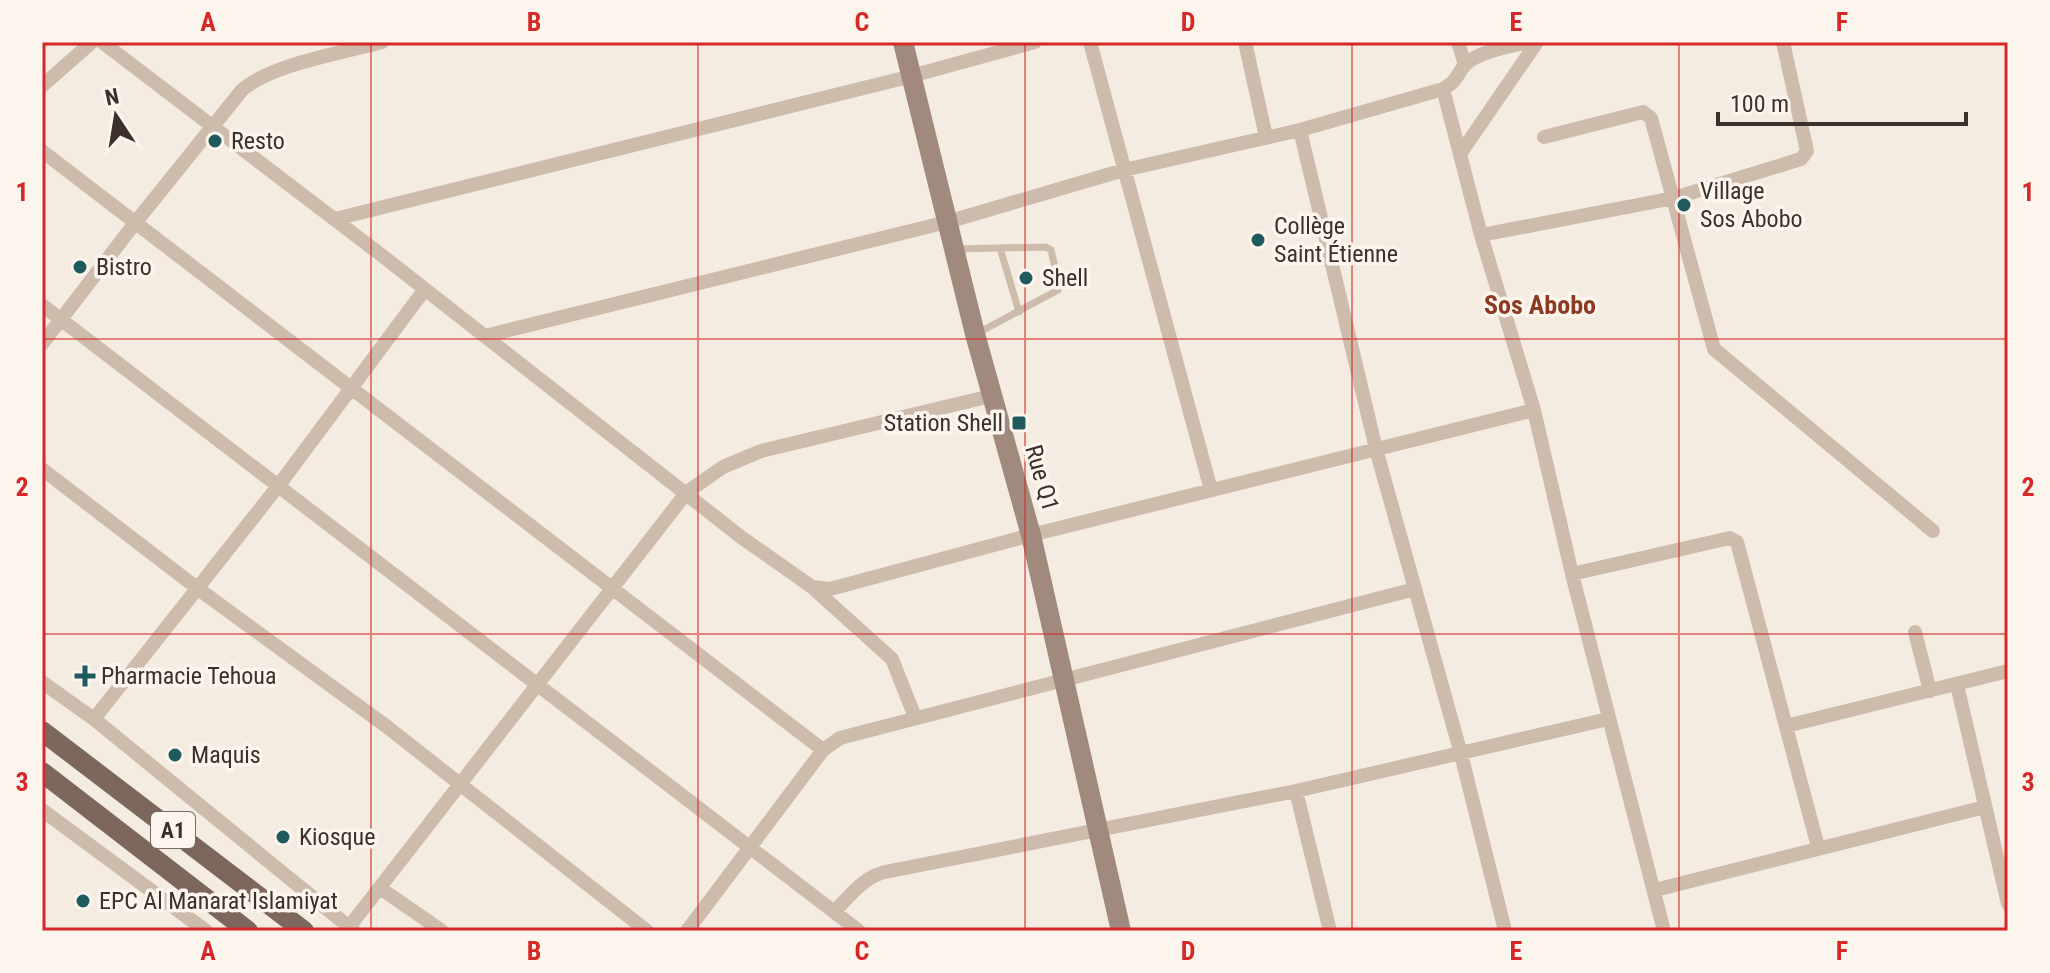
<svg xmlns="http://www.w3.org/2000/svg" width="2050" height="973" viewBox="0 0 2050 973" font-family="'Roboto Condensed',sans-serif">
<rect width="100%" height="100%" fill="#f4ebe1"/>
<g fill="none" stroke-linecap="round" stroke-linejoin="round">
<path stroke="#cdbbac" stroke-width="7" d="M1000,248L1019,312
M956,249L1046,247L1051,250L1059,285L1058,290L978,333"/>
<path stroke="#cdbbac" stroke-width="14" d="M102,42L380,254L741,537L812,587L892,659L915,717
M1090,42L1211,490
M1245,42L1266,137
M1458,42L1465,65
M42,86L92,42
M1443,89L1481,235L1534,410L1572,574L1664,931
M1300,130L1376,449L1461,754L1505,931
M1544,137L1643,112L1651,118L1714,349L1933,531
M42,151L823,750
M1460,154L1537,42
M335,219L900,79L1035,42
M1481,235L1674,198L1801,159L1807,151L1783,42
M42,305L859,931
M485,336L947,222L1124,170L1300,130L1443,89C1460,79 1455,76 1465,65C1476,52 1512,46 1528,42
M42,344L135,223L242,90C272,64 342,53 382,42
M42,469L197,588L386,726L647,931
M1572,574L1730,538L1737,542L1818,847
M812,587L830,589L1031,535L1534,410
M1915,632L1930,691
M42,682L94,719L354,931
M1957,685L2008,904
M94,719L279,485L425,289
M1786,726L2008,671
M1296,791L1330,931
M42,810L206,931
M380,888L442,931
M1655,890L1985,807
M834,912C849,897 863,877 885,872L1296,791L1608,719
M349,927L687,492L723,467L761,451L991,396
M687,931L823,750L840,738L1415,589"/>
<path stroke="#a18a7d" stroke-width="20" d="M903,42L975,334L1031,535L1121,931"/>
<path stroke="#7d675c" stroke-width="20" d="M42,731L304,931
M42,772L248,931"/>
</g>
<path fill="none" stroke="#d62828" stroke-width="2" stroke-opacity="0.55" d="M371,42V931M698,42V931M1025,42V931M1352,42V931M1679,42V931M42,339H2008M42,634H2008"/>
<g fill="#1f5a5e" stroke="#fbf5ee" stroke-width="3">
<circle cx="215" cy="141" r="8"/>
<circle cx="1684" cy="205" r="8"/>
<circle cx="1258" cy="240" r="8"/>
<circle cx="80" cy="267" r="8"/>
<circle cx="1026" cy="278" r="8"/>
<rect x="1011" y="415" width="16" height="16" rx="4"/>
<path d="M81 664h8v8h8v8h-8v8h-8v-8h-8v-8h8z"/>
<circle cx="175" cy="755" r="8"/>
<circle cx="283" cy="837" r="8"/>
<circle cx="83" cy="901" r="8"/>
</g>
<g text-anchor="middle" stroke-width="7" stroke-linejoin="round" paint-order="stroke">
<rect fill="#fbf5ee" stroke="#756b66" stroke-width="2" x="151" y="812" width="44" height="36" rx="6"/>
<g font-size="22" font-weight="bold" fill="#3b302b">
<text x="173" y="838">A1</text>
</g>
<g font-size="24" fill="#3b302b" stroke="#fbf5ee" text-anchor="start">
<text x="231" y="149">Resto</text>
<text x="1700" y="199">Village<tspan x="1700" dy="28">Sos Abobo</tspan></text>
<text x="1274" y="234">Collège<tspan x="1274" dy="28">Saint Étienne</tspan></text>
<text x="96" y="275">Bistro</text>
<text x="1042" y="286">Shell</text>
<text x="1003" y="431" text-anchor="end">Station Shell</text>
<text x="101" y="684">Pharmacie Tehoua</text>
<text x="191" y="763">Maquis</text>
<text x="299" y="845">Kiosque</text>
<text x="99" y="909">EPC Al Manarat Islamiyat</text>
</g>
<g font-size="24" fill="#3b302b" stroke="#fbf5ee">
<text transform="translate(1042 478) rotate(74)" y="8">Rue Q1</text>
</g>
<g font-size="26" font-weight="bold" fill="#8c3b22" stroke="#fbf5ee">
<text x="1540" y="314">Sos Abobo</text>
</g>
</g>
<rect width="2050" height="973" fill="none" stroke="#fbf5ee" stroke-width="88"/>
<g transform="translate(116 116) rotate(348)" stroke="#fbf5ee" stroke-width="6" paint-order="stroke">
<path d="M0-6L14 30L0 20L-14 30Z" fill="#3b302b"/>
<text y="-12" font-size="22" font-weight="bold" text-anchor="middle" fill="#3b302b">N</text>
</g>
<path d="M1718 112v12h248v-12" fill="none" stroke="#3b302b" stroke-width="4"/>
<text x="1730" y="112" font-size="24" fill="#3b302b" stroke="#fbf5ee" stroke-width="6" paint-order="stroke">100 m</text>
<rect x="44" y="44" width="1962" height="885" fill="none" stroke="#d62828" stroke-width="3"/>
<g font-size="26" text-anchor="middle" font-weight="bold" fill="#d62828">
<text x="208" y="31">A</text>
<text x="534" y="31">B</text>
<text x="862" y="31">C</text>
<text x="1188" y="31">D</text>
<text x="1516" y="31">E</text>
<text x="1842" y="31">F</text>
<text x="22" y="201">1</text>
<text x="2028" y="201">1</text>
<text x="22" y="496">2</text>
<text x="2028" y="496">2</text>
<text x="22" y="791">3</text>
<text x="2028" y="791">3</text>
<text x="208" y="960">A</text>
<text x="534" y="960">B</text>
<text x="862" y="960">C</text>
<text x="1188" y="960">D</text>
<text x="1516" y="960">E</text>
<text x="1842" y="960">F</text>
</g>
</svg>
